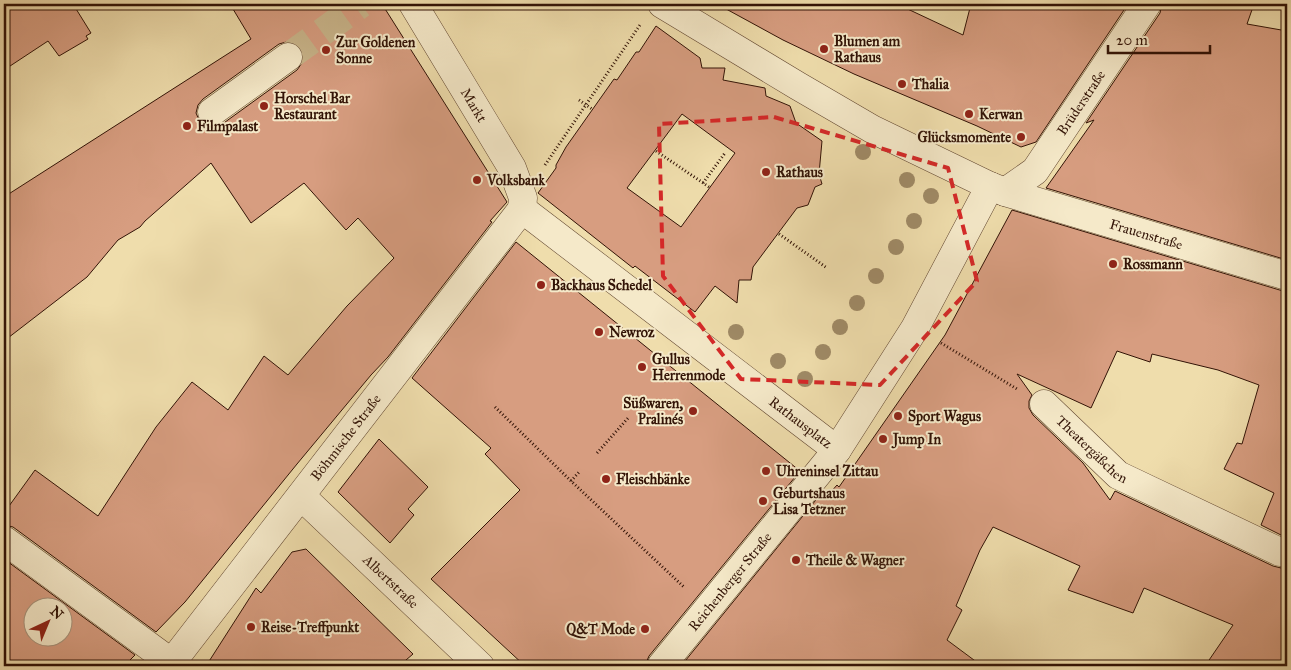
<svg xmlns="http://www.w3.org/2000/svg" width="1291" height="670" viewBox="0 0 1291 670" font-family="'IM FELL Great Primer',serif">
<rect width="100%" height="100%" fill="#efddac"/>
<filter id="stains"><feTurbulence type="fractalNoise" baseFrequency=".004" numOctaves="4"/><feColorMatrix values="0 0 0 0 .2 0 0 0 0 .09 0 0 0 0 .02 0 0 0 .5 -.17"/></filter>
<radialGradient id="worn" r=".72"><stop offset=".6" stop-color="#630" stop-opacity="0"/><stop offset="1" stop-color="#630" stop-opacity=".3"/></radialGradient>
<path fill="#d79d80" stroke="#321306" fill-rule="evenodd" d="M4,4H73L91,33L86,36L88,39L59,56L48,41L4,70Z
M230,4H382L507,202L490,221L492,222L388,357L371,375L297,464L185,602L156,632L13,527L4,525V513L35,470L98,516L156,427L192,382L228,410L264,356L288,375L347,306L394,258L358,218L346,230L304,183L251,223L211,163L145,221L140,227L118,240L87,277L4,341V197L251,39ZM286,42L294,43L301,48L304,56L302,63L297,70L221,125L213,128L206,126L200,122L196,113L198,105L203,99L279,44Z
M717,4H897L963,35L971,4H1128L1036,142L1021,147L977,126L854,74L783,40Z
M1162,4H1254L1247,24L1287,31V260L1046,188L1094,120L1086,123L1160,13Z
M656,26L700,58L702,68H725L723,80L765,88L766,96L790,106L796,123L822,141L819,174L822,184L815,187L808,205L797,208L753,267L751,280H739L737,303L715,286L695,312L635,266L633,268L538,193L556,168V165L566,147L614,79L617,80L636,52H639ZM682,114L735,153L681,227L627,188Z
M1012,210L1283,291H1287V538L1261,525L1274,493L1224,469L1237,443L1242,444L1259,385L1218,370L1152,354L1150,362L1117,351L1091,408L1017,374L1032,395L1029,401V408L1033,415L1083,463L1110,500L1115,491L1273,566L1281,568L1287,566V666H1205L1233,625L1144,588L1133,613L1068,590L1080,566L993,527L980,550L956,606L962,610L947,640L982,666H681L824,490L829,494L837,485L839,487L945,335Z
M516,242L800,471L649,656L646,663V666H525L431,579L520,490L485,454L491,448L412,378Z
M379,439L428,487L408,509L414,515L390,543L338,492Z
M306,549L413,654L399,666H206L256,588L261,593L292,552Z
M4,559L135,655L124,666H4ZM32,608H62V638H32Z"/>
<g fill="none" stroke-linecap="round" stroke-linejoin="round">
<path stroke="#c9b58b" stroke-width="28" stroke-dasharray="28 14" stroke-linecap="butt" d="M288,57L361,4"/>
<defs>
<g id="minor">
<path id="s1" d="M413,4L512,168L523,198L522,209"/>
<path id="s2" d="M662,4L798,86L872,129L990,186L1005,192L1287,276"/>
<path d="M212,112L288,57"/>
<path id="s3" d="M1005,192L1035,171L1147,4"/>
<path id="s4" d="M522,209L837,450"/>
<path id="s5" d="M1044,404L1118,475L1280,552"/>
<path id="s6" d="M301,496L480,666"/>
<path d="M4,540L172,663"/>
<path id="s7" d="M169,666L522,209"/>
<path id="s8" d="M661,666L837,450L915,328L990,186"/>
</g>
</defs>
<use href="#minor" stroke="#614630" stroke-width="29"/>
<path stroke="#321306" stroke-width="3" stroke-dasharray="1 2.5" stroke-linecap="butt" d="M579,100L592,109
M656,151L709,187
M545,165L640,25
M703,183L725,153
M779,234L827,268
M941,343L1017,389
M495,407L571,481L685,588
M597,453L629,417
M571,481L580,471"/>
<use href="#minor" stroke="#f5e9c9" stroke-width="28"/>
</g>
<g fill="#9f8a66">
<circle cx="863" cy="152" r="8"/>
<circle cx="907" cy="180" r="8"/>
<circle cx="931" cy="196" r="8"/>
<circle cx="914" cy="221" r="8"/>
<circle cx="896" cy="247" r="8"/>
<circle cx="876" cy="276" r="8"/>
<circle cx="857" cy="303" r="8"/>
<circle cx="840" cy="327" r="8"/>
<circle cx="736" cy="332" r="8"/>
<circle cx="823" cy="352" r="8"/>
<circle cx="778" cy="361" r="8"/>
<circle cx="805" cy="379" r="8"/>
</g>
<path fill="none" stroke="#d62828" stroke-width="4" stroke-dasharray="10 6" stroke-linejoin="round" d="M774,117L948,168L977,281L880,385L741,379L663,276L659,124Z"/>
<g fill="#8f2418" stroke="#f5e9c9" stroke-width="2">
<circle cx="824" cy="49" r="5"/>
<circle cx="326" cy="50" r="5"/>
<circle cx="902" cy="84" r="5"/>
<circle cx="264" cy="106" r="5"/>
<circle cx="969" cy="114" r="5"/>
<circle cx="187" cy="126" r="5"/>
<circle cx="1021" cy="137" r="5"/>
<circle cx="766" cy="172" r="5"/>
<circle cx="477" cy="180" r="5"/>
<circle cx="1113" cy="264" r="5"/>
<circle cx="541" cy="285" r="5"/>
<circle cx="599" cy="332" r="5"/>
<circle cx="642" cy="367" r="5"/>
<circle cx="693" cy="411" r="5"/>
<circle cx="898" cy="416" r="5"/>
<circle cx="883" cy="439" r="5"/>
<circle cx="766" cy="471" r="5"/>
<circle cx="606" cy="479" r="5"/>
<circle cx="763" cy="501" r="5"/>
<circle cx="796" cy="560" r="5"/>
<circle cx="251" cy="627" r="5"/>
<circle cx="645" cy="629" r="5"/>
</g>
<g text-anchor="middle" stroke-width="4" stroke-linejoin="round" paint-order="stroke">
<g font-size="14" font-weight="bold" fill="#321306" stroke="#f5e9c9" text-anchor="start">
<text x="834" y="46">Blumen am<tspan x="834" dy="16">Rathaus</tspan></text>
<text x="336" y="47">Zur Goldenen<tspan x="336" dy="16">Sonne</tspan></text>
<text x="912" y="89">Thalia</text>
<text x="274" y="103">Horschel Bar<tspan x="274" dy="16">Restaurant</tspan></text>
<text x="979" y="119">Kerwan</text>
<text x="197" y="131">Filmpalast</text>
<text x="1011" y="142" text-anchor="end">Glücksmomente</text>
<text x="776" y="177">Rathaus</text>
<text x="487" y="185">Volksbank</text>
<text x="1123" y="269">Rossmann</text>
<text x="551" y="290">Backhaus Schedel</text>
<text x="609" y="337">Newroz</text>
<text x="652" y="364">Gullus<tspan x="652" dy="16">Herrenmode</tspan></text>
<text x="683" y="408" text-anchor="end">Süßwaren,<tspan x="683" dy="16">Pralinés</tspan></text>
<text x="908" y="421">Sport Wagus</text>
<text x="893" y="444">Jump In</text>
<text x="776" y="476">Uhreninsel Zittau</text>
<text x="616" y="484">Fleischbänke</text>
<text x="773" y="498">Geburtshaus<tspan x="773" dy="16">Lisa Tetzner</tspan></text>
<text x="806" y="565">Theile &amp; Wagner</text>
<text x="261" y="632">Reise-Treffpunkt</text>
<text x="635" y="634" text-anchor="end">Q&amp;T Mode</text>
</g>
<g font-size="14" fill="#321306" stroke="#f5e9c9">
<text dy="5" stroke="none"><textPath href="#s3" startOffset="119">Brüderstraße</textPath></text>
<text dy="5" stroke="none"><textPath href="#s1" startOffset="118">Markt</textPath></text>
<text dy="5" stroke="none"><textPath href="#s2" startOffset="539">Frauenstraße</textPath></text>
<text dy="5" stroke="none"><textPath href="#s4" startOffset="351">Rathausplatz</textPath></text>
<text dy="5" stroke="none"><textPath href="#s7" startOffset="289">Böhmische Straße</textPath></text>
<text dy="5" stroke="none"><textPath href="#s5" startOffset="66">Theatergäßchen</textPath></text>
<text dy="5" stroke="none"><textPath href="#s6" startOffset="124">Albertstraße</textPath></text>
<text dy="5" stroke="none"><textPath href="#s8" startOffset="109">Reichenberger Straße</textPath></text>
</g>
</g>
<rect width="1291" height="670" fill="none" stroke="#efddac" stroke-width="20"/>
<rect x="5" y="5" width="1281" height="660" fill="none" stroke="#321306" stroke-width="2.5"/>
<rect x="10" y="10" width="1271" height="650" fill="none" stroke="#321306"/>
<g transform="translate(48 622) rotate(44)"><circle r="24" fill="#f5e9c9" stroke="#a7937b"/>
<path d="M0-4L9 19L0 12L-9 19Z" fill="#8f2418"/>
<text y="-8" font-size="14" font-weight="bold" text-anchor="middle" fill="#321306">N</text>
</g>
<path d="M1108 45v8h102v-8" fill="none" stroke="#321306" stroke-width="2.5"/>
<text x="1116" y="45" font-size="15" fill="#321306" stroke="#f5e9c9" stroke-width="4" paint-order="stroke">20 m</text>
<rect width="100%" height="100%" filter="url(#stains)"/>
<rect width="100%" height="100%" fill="url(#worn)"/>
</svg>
